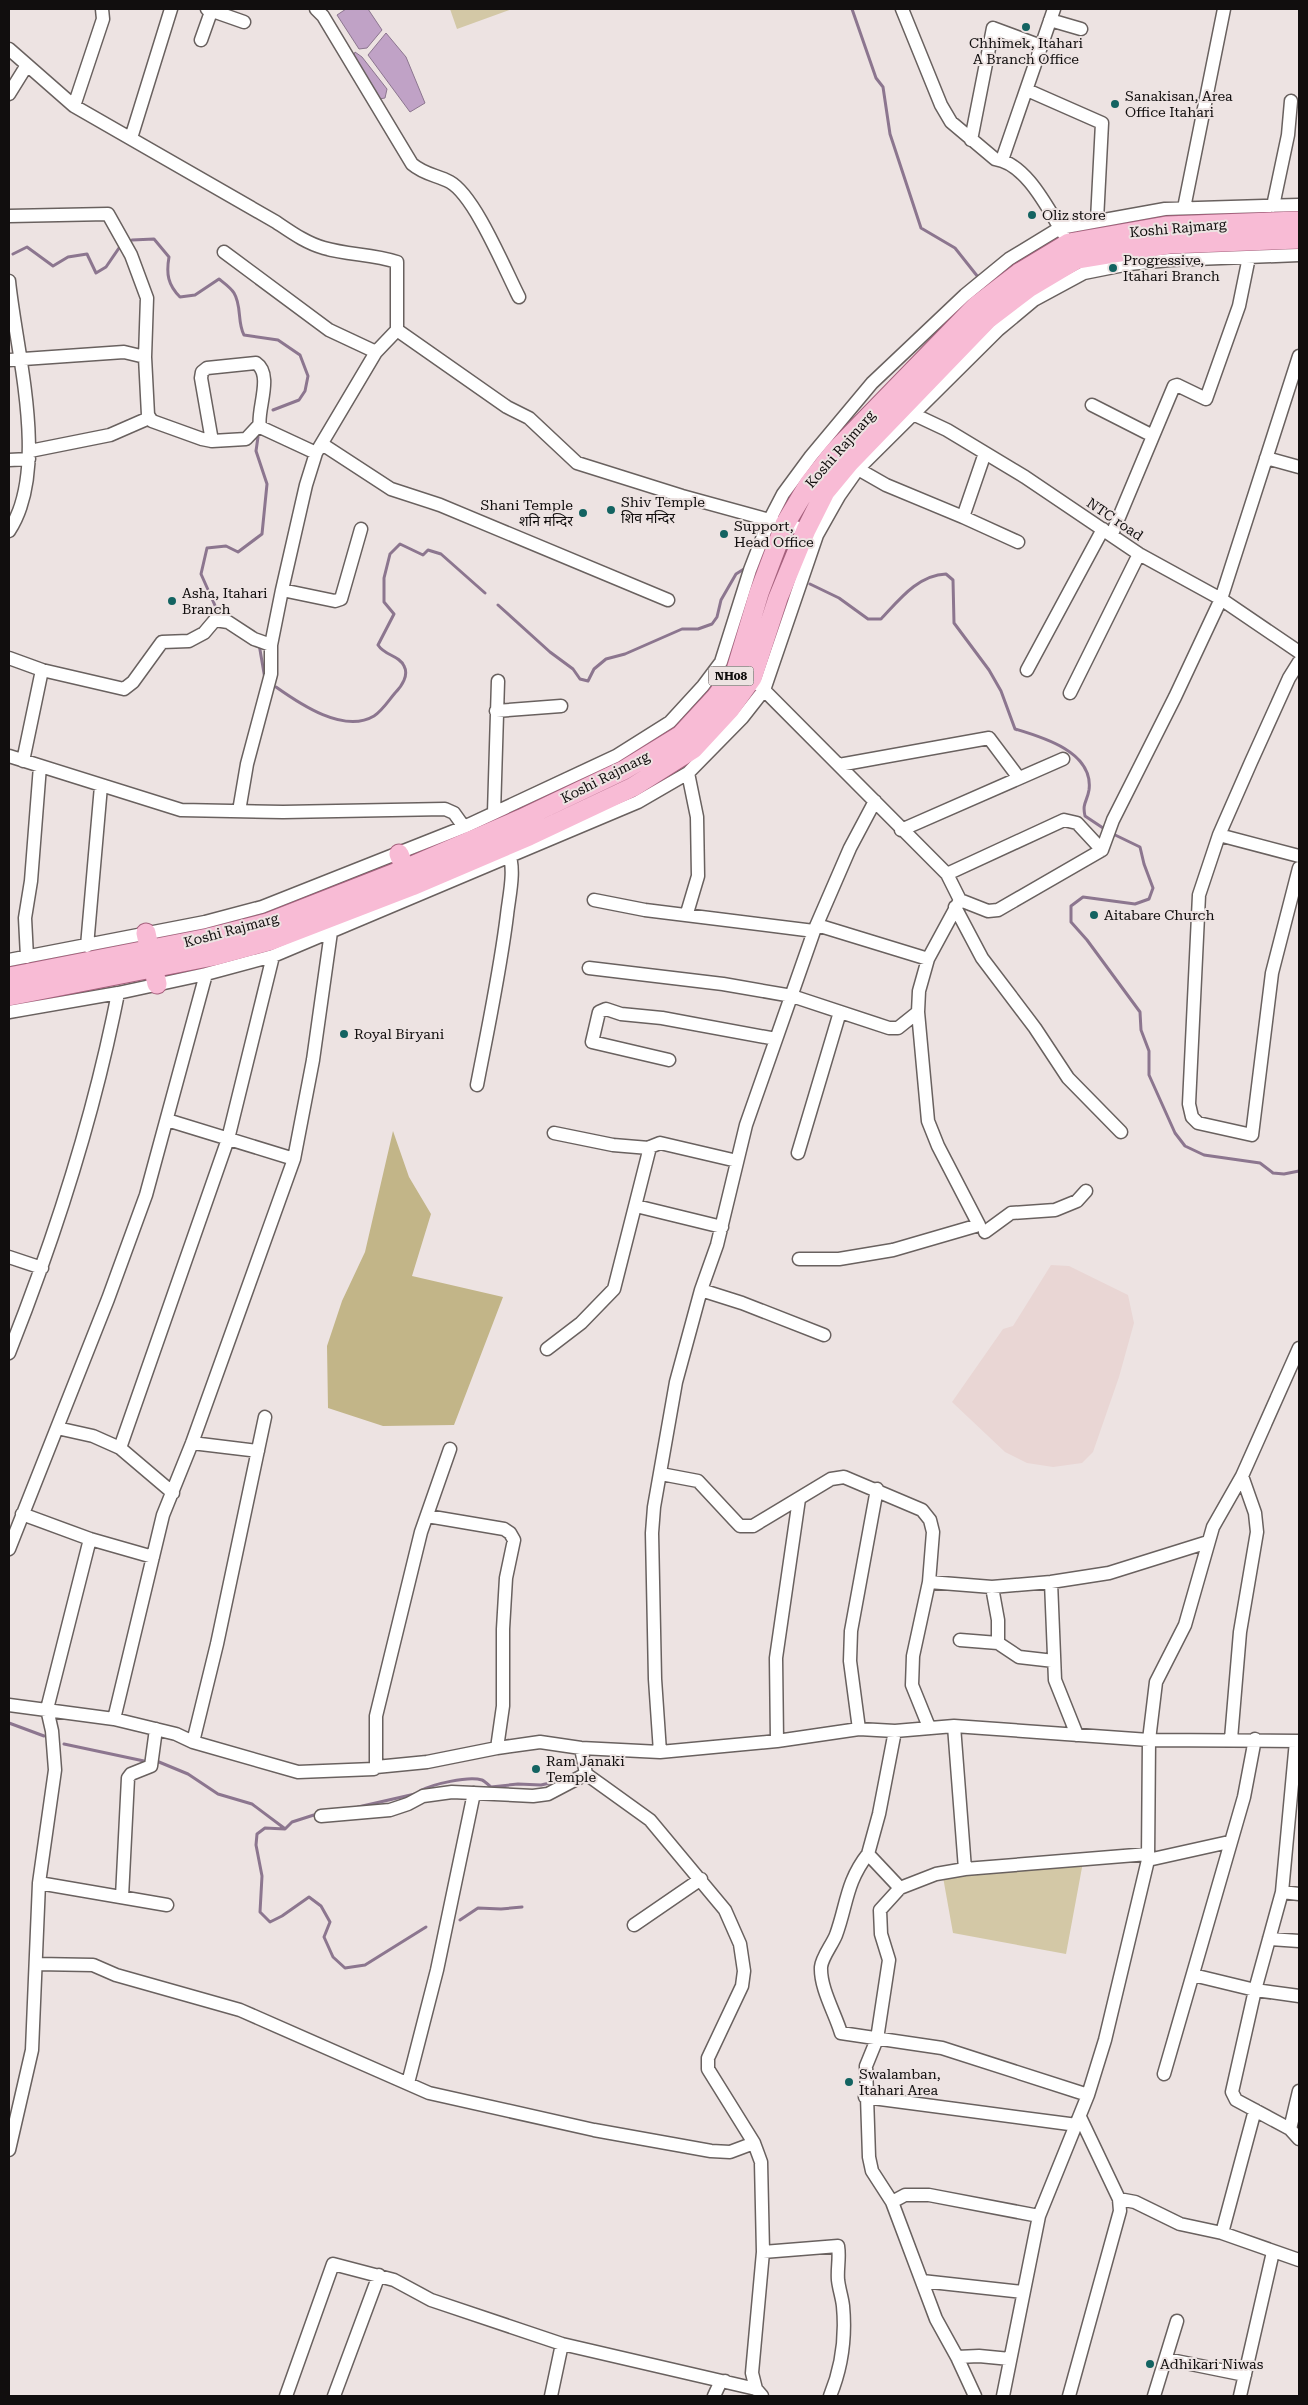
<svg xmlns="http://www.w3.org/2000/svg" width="1308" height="2405" viewBox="0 0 1308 2405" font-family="'Roboto Serif','Noto Sans Devanagari',serif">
<rect width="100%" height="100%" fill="#ede3e2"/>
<path fill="#e9d6d4" d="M1051,1265L1069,1266L1128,1295L1134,1323L1119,1377L1093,1452L1082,1463L1053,1467L1027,1463L1005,1452L952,1402L1003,1329L1013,1326Z"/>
<path fill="#d3c8a6" d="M450,9H512L457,29Z
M1083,1862L1066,1954L953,1933L943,1877Z"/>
<path fill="#c2b588" d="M393,1131L409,1177L431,1214L412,1276L503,1297L454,1425L383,1426L328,1408L327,1346L342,1301L365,1252Z"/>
<path fill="#c0a2c6" stroke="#8c768f" d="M346,9H368L382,30L367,48L359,49L337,15Z
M386,33L406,57L425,103L410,112L368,55Z
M355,52L362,57L387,89L385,98L379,99L352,59Z"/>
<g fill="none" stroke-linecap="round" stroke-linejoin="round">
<path stroke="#8c768f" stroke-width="3" d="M852,9L876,78L883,87L890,134L921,228L955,248L978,277
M132,240L154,239L169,257C166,274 168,285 180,297L195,295L219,279C224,283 231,288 234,293C242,306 237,322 244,335L278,340L300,355L308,376L305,391L299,400L273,410
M13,254L27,247L53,266L68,257L87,254L96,273L106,267L119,248
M810,584L839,598L868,619H881C899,600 918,575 946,574L953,580L954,623L989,670L1001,691L1015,729C1042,737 1094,752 1089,790C1087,802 1082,803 1085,816L1106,830
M498,605L550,652L573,669L580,679L588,681L594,669L606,659L625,654L682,629H698L712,624L717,617L721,600L736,574L744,569
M228,616L217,610L201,574L207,548L226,546L238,552L262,534L267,484L256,451L258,437
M259,644L265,679
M276,687C300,704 344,734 374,716C382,711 389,700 395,693C402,686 409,675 404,666C399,655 385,656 378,645L394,614L384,602V578L390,554L400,544L423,555L428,550L441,554L485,593
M1111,833L1140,847L1144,864L1153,888L1149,899L1135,904L1083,897L1071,906V922L1087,940L1140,1012L1141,1030L1149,1051V1075L1175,1133L1185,1146L1204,1155L1260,1163L1273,1173L1284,1174L1299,1171
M9,1723L44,1736
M64,1744L144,1761
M159,1762L188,1774L218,1794L252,1804L284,1828
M420,1791C432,1784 468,1776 482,1780C485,1781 488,1785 491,1787L518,1784L541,1785L563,1780
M358,1807L415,1794
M317,1814L292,1822L285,1829L265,1828L257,1834L256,1845L262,1876L260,1912L270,1922L282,1916L309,1897L321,1906L330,1922L324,1937L333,1957L345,1968L365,1965L426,1927
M460,1920L478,1908L501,1909L522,1907"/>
<defs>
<path id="street" d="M207,9L244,22
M316,9L323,16L412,164C425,175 437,175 450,182C475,196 505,270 519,297
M902,9L941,105L951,122L995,159C1026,163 1048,209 1063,233
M1050,20L1081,29
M201,40L212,9
M9,49L74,106L276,222C291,232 306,243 324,248C348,255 373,254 397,262V330L507,407L529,418L577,463L682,496L806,530
M1027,90L1102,123L1097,220
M9,94L27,65
M74,106L103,19L102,9
M131,138L171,9
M971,140L993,28L1041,46
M1002,160L1054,9
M1273,206L1288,135L1291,101
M1184,208L1224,9
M9,216L108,214L131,255L147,298L145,357L148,415L152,421L202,439L212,441L246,439L259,425
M224,252L329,330L376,352
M9,281C16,352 50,469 9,531
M9,360L124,352L145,357
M1092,405L1153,436
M913,414L947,430L1025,477L1139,554L1221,599L1299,652
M212,441L201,378L202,372L207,368L256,363C274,375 256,411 260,427L316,453
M322,444L391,489L440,505L668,600
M30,451L110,435L149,418
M985,453L963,517L1018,542
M1266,458L1299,467
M9,460L29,459
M858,469L886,485L963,517
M1112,534L1174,386L1177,385L1206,399L1239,306L1249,257
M282,590L335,601L341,599L361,529
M9,658L42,670
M1299,662L1289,678L1251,762L1219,835L1199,895L1189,1104L1192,1117L1198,1123L1252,1135L1272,973L1299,868
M1027,670L1103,529
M759,685L947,874L960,900L928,959L919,991L918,1012L928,1121L938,1146L979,1225L893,1250L839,1259H799
M1070,693L1139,554
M496,711L561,706
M9,756L181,810L283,812L445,809L454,813L464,827
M23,761L42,670L124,689L133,682L162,642L189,641L204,633L215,620L228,622L254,639L271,645
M839,765L989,738L1019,778
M239,811L247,764L271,674V645L282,590L306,485L316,453L376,352L397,330
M494,813L498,681
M901,830L1063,759
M1219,835L1299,856
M947,874L1064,820L1077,823L1102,850
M594,900L645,910L814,931
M960,900L988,911L998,910L1102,850L1113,820L1175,697L1221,599L1299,356
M955,907L982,958L1035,1028L1068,1078L1121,1132
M687,913L698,876L697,817L688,773
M817,925L928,959
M87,946L101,786
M27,957L25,918L31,881L40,766
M9,960L205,922L262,907L464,827L616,756L670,722L703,686L721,662L750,570L769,521L783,494L811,456L872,383L965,295L1009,259L1060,228L1165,209L1299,205
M589,968L723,984L792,996L889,1028H898L918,1012
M9,1012L118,993L206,974L273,956L638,802L688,773L742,718L764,690L817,535L839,496L858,469L998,330L1034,300L1084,273L1129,264L1170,260L1299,255
M669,1060L592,1042L599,1012L606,1009L621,1014L662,1018L776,1039
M477,1085C488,1028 500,972 507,915C509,896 516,869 508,851
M167,1120L294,1159
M554,1133L613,1145L649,1148
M798,1153L840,1012
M636,1206L722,1227
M985,1232L1011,1213L1055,1210L1077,1201L1086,1191
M9,1257L42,1268
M701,1290L742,1303L824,1335
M547,1349L581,1323L614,1289L650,1147L660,1143L737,1161
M9,1353C55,1237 94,1116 118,993
M57,1428L93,1436L120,1448L173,1493
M192,1443L258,1451
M120,1448L228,1139L273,956
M661,1474L698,1481L740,1526H753L831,1479L844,1477L922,1510L930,1520L933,1532L929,1582L913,1656L912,1685L929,1727
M22,1514L90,1539L153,1557
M427,1516L504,1529L510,1533L514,1540L506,1578L503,1629V1706L497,1748
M9,1549L108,1299L146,1195L206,974
M929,1582L992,1587L1051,1582L1109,1573L1208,1542
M1051,1582L1055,1680L1077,1735
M992,1587L998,1620V1643
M960,1640L998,1643L1019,1657L1054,1661
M9,1705L114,1719L176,1734L193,1742L298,1772L374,1769L376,1767L427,1762L497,1748L540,1742L581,1748L660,1752L777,1741L859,1729L895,1731L954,1726L1149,1740L1299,1741
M114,1719L163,1515L192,1443L294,1159L313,1060L331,932
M954,1726L965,1869
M859,1729L850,1661L851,1631L877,1489
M895,1731L879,1814L868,1854L900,1888
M1231,1739L1240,1632L1257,1532L1255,1513L1242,1476
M777,1741L776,1658L799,1499
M1296,1741L1282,1892L1255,1990L1232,2092L1236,2100L1290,2129L1299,2139
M193,1742L217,1644L265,1417
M581,1748L586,1774L650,1820L725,1910L740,1944L744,1971L742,1986L708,2058V2069L754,2143L761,2162L763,2252L752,2373L756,2389L762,2396
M660,1752L655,1679L652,1533L654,1507L676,1382L701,1290L717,1245L746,1125L814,931L850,848L875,801
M376,1767V1716L421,1532L450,1449
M321,1816L390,1810L408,1804L423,1796L452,1792L533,1796L548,1794L586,1774
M868,1854C846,1882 847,1905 836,1935C832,1945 822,1957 821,1967C820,1988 835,2013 841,2033L942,2048L1088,2095
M1148,1860L1229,1842
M39,1883L167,1905
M1282,1892L1299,1894
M122,1897L128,1778L131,1774L151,1766L156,1729
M634,1925L701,1879
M1269,1939L1299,1941
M37,1964L93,1965L116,1975L240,2010L429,2093L594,2130L711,2151L730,2152L754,2143
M1193,1975L1255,1990L1299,1996
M1164,2074L1244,1797L1255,1739
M408,2083L437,1970L474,1793
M865,2097L1077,2125
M1290,2129L1299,2091
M9,2150L32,2050L39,1883L55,1770L52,1731L47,1709L90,1539
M1119,2199L1135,2202L1180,2224L1222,2233L1299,2260
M892,2202L905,2195H929L1039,2216
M1222,2233L1255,2110
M763,2252L838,2246C840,2258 837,2268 838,2280C839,2289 842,2297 843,2306C846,2338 842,2367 830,2396
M922,2281L1023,2292
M957,2357L979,2356L1010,2359
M1166,2359L1245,2375
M286,2396L333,2264L394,2280L431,2300L562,2344L756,2389
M334,2396L379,2275
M551,2396L562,2344
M714,2396L720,2383L725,2381
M975,2396L957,2357L936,2319L892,2202L872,2171L869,2157L866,2066L877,2039L889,1960L881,1934L880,1910L900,1888L936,1874L965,1869L1148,1854
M1003,2396L1039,2216L1088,2095L1105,2040L1148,1860L1149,1740L1156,1682L1185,1625L1213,1527L1242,1476L1299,1348
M1069,2396L1120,2211L1119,2199L1080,2117
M1154,2396L1177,2321
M1240,2396L1273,2252"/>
<path id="primary" d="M399,854L410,881
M146,933L157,984
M9,977L208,938L267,923L405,869L521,819L624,770L681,735L716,697L736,670L759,593L785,524L809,484L835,451L976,306L1019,273L1069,243L1166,226L1299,221
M9,996L213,956L272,940L412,886L529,836L633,787L693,749L730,709L752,678L778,598L806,530L825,492L849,463L988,319L1030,287L1077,259L1169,244L1299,239"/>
</defs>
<use href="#street" stroke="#69615f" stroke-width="15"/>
<use href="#primary" stroke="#a5617d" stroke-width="21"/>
<use href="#street" stroke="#fff" stroke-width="12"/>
<use href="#primary" stroke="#f8bbd5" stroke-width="19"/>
</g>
<g fill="#136361" stroke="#ede3e2" stroke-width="2">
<circle cx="1026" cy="27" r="5"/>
<circle cx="1115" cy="104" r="5"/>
<circle cx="1032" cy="215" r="5"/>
<circle cx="1113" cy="268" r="5"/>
<circle cx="611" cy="510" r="5"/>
<circle cx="583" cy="513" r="5"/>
<circle cx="724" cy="534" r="5"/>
<circle cx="172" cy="601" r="5"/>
<circle cx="1094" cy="915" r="5"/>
<circle cx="344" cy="1034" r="5"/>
<circle cx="536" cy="1769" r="5"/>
<circle cx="849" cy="2082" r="5"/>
<circle cx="1150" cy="2364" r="5"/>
</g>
<g text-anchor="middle" stroke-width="4" stroke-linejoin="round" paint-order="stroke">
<rect fill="#ede3e2" stroke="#534e4e" stroke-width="1" x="708.5" y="666.5" width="45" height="19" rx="4"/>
<g font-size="12" font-weight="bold" fill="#110e0e">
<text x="731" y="680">NH08</text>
</g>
<g font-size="14" fill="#110e0e" stroke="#ede3e2" text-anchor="start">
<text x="1026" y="48" text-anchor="middle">Chhimek, Itahari<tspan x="1026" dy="16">A Branch Office</tspan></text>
<text x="1125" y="101">Sanakisan, Area<tspan x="1125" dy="16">Office Itahari</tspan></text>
<text x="1042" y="220">Oliz store</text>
<text x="1123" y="265">Progressive,<tspan x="1123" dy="16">Itahari Branch</tspan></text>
<text x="621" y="507">Shiv Temple<tspan x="621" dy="16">शिव मन्दिर</tspan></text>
<text x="573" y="510" text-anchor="end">Shani Temple<tspan x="573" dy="16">शनि मन्दिर</tspan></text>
<text x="734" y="531">Support,<tspan x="734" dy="16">Head Office</tspan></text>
<text x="182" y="598">Asha, Itahari<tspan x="182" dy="16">Branch</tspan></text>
<text x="1104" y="920">Aitabare Church</text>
<text x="354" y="1039">Royal Biryani</text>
<text x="546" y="1766">Ram Janaki<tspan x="546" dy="16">Temple</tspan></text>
<text x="859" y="2079">Swalamban,<tspan x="859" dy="16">Itahari Area</tspan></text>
<text x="1160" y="2369">Adhikari Niwas</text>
</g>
<g font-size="14" fill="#110e0e" stroke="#ede3e2">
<text transform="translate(1178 228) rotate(-5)" y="5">Koshi Rajmarg</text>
<text transform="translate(840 449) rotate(-49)" y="5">Koshi Rajmarg</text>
<text transform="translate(1115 519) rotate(34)" y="5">NTC road</text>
<text transform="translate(605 777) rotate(-27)" y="5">Koshi Rajmarg</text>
<text transform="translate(231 930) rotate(-15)" y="5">Koshi Rajmarg</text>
</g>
</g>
<rect width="1308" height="2405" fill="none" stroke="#110e0e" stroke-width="20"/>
</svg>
